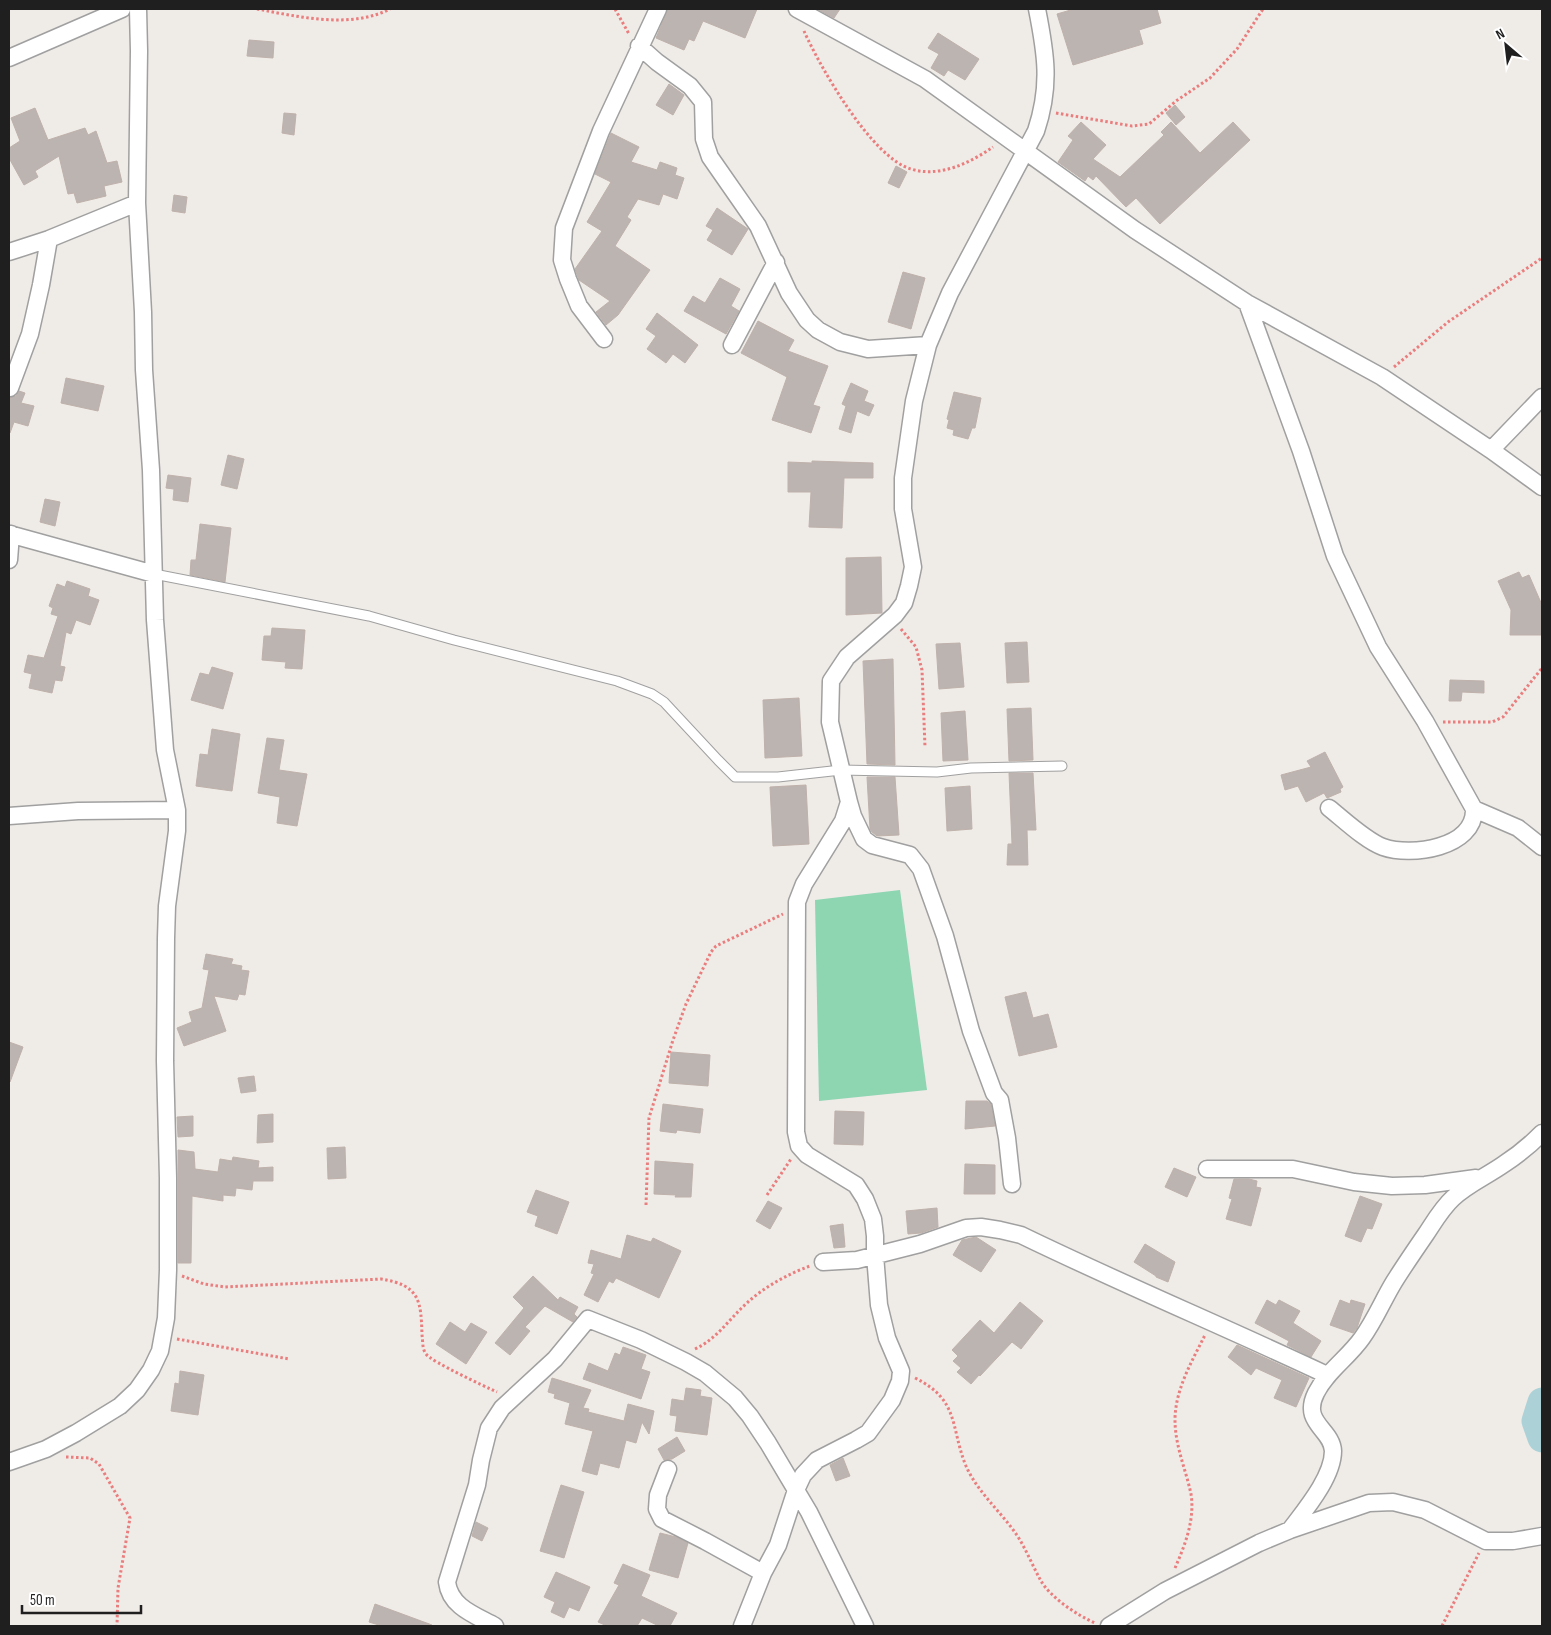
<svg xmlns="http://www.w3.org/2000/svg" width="1551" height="1635" viewBox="0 0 1551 1635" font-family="'Sofia Sans Condensed',sans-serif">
<rect width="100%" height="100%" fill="#efebe7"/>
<path fill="#8ed5b2" d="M900,890L927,1090L819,1101L815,900Z"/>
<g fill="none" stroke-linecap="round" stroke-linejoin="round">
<path stroke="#acd2d7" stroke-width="29" d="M1542,1402L1536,1421L1542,1438"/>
</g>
<path fill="#bcb4b0" stroke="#bfb1ab" d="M668,9H757L745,38L703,21L694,41L689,39L684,50L656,38Z
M817,9H840L834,18Z
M1074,9H1157L1161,23L1139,30L1143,44L1073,65L1057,14Z
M938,33L979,59L965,80L948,70L944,76L931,68L939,54L928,48Z
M249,40L274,42L273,58L247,56Z
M669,84L684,95L673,115L656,105Z
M1175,105L1185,117L1176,125L1166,113Z
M35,108L48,140L85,128L88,135L96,131L107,163L117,161L122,182L104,186L106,196L77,203L74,193L68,194L59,156L35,171L38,177L24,185L9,158V148L20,141L11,118Z
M284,113L296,114L294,135L282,133Z
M1081,122L1106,145L1093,159L1120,177L1164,135L1161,132L1171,122L1200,153L1233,122L1250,140L1160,224L1136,198L1126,207L1096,176L1093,180L1088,176L1085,181L1058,162L1073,140L1068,136Z
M611,133L639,147L631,162L657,170L660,162L677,168L675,175L684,178L677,199L663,194L659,205L638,199L627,217L631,220L615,246L650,270L618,315L606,325L596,312L610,301L579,280L575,269L602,231L587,222L611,182L595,174Z
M896,166L907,172L899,188L888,183Z
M174,195L187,197L185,213L172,211Z
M717,208L748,229L732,255L707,240L713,230L706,226Z
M903,272L925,278L911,329L888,322Z
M720,278L740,289L731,306L739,311L726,334L684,311L693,296L705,303Z
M657,313L698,345L685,363L673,354L666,363L647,349L656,336L646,329Z
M758,321L794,340L788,351L828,366L813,405L820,407L811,433L772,420L787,377L741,353Z
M66,378L104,386L98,411L61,403Z
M851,383L868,391L864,401L874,405L869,416L857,411L851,433L839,429L846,406L842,404Z
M19,391L25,393L21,403L34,406L28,426L14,422L10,433H9V398L16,396Z
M954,392L981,398L975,428H972L968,439L953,435L954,430L947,428L949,420L947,419Z
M228,455L244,459L237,489L221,485Z
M812,461L873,463V478H844L842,528L809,527L811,492H788V462L812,463Z
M168,475L191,478L188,502L173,500L174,489L166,488Z
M45,499L60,502L55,526L40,522Z
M200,524L231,528L225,582L190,575L191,560H196Z
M881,557L882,613L846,615V558Z
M1519,572L1522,578L1529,575L1542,605V635H1510L1511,610L1498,581Z
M67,581L90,589L88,596L99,600L90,625L76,620L71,634L66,632L60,666L65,667L62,681L55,680L52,693L29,688L32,674L24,672L28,655L44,658L58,616L51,614L53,608L49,606L57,584L65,587Z
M272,628L305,630L302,669L285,668L286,662L262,660L264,636H271Z
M1027,642L1029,682L1007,683L1005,643Z
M960,643L964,687L939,689L936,644Z
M893,659L895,765L867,764L863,661Z
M212,667L233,673L223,709L191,700L200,673L209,675Z
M1450,680L1484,681V693L1462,692L1461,701H1449Z
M799,698L802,756L765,758L763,700Z
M1031,708L1033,760L1009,761L1007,709Z
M965,711L968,760L943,761L941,713Z
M212,729L240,734L232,791L196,786L200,754L208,755Z
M267,738L284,740L279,770L307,774L297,826L277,823L280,797L258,793Z
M1325,752L1343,787L1340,789L1341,792L1327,798L1324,793L1306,802L1298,786L1285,790L1281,775L1311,767L1307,761Z
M1009,773H1033L1036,830H1027L1028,865H1007L1008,844H1012Z
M867,777H895L899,835L877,836L872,832L870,829Z
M806,785L809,844L773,846L770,787Z
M970,786L972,829L947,831L945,788Z
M206,954L233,959L231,964L242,966L241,970L249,971L245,995L239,994L237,1000L214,996L226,1031L184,1046L177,1028L192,1022L189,1012L202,1008L209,970L203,969Z
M1026,992L1033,1018L1048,1014L1057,1047L1019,1056L1005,997Z
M9,1042L23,1047L10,1082H9Z
M671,1052L710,1055L708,1086L669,1083Z
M254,1076L256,1091L241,1093L238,1078Z
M966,1101H987L991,1104L995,1126L965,1129Z
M663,1104L703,1109L700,1133L677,1130L676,1133L660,1131Z
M835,1111L864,1112L863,1145L834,1144Z
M273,1114V1142L257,1143L258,1115Z
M193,1116V1136L178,1137L177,1117Z
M345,1147L346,1178L328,1179L327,1148Z
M178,1150L194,1152L195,1169L218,1172L220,1159L232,1161L233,1157L259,1161L258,1168L273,1167V1181H253L252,1190L236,1188L235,1196L223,1195V1201L192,1196L191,1263H178Z
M655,1161L693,1164L691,1197H675L676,1195L654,1194Z
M965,1164L995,1165V1194H964Z
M1174,1168L1196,1177L1187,1197L1165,1187Z
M1234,1179H1249L1257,1181L1256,1187L1261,1188L1251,1226L1226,1219L1232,1199L1229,1198Z
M536,1190L569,1202L557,1234L535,1226L538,1216L527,1212Z
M1360,1196L1382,1204L1372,1229L1367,1228L1361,1242L1345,1236Z
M768,1201L782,1208L770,1229L756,1221Z
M937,1208L938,1227L921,1233L908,1234L906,1211Z
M843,1224L845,1247L834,1248L830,1226Z
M627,1235L651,1242L653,1238L681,1251L659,1298L616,1278L613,1283L609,1281L598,1302L584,1295L594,1274L591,1273L594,1264L588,1263L591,1250L621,1259Z
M976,1237L996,1250L981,1272L953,1255L962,1240Z
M1145,1244L1175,1262L1168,1282L1156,1277V1276L1134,1262Z
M533,1276L558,1300L560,1297L578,1307L574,1314L577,1317L573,1322L545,1306L525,1327L530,1331L510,1355L495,1343L524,1308L513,1297Z
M1267,1300L1276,1305L1279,1300L1300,1311L1293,1323L1321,1341L1311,1357L1287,1345L1289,1341L1255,1323Z
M1340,1300L1350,1304L1351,1300L1365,1304L1357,1328L1353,1333L1330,1325Z
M1020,1302L1043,1321L1021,1349L1012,1342L980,1376L979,1375L971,1384L957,1372L961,1368L953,1361L958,1356L952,1350L980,1320L994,1333Z
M450,1322L465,1332L471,1323L487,1332L466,1364L436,1344Z
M1237,1345L1309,1378L1296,1407L1274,1398L1282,1380L1256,1368L1251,1375L1228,1357Z
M623,1347L646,1355L641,1369L650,1372L641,1399L583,1379L589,1363L608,1371L615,1353L620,1355Z
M180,1371L204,1375L198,1415L171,1411L175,1383L179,1384Z
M552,1378L591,1390L583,1408L589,1409L588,1412L624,1421L628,1404L654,1411L649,1434L642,1422L636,1443L626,1440L619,1468L600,1463L597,1475L582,1471L593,1431L565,1424L570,1403L554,1398L555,1394L548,1392Z
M686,1388L701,1390L700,1396L712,1398L707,1435L675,1431L677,1416L670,1415L672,1399L684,1401Z
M677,1437L685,1451L672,1459L664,1460L658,1449Z
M843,1458L850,1476L836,1481L830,1465Z
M561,1485L584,1492L564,1558L540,1551Z
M476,1522L488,1528L482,1541L472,1536Z
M660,1533L676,1537L688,1543L678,1578L649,1570Z
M623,1564L650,1575L641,1596L677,1613L670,1626H659L642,1618L637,1626H607L598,1622L619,1585L614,1583Z
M556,1572L590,1587L579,1611L569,1607L564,1618L551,1612L555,1602L544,1597Z
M375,1604L432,1625L431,1626H382L369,1622Z"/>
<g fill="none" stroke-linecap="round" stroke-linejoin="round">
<defs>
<path id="lane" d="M154,574L369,616L454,640L617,681L652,694L664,702L718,760L735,777H778L841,770L937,772L971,768L1062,766"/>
<path id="street" d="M797,9L925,79L1135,230L1247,303L1382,377L1491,450L1542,487
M639,46L657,62L690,86L703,102L704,139L710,157L758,226L789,293L807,320L818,330L840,342L868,349L928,345
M9,58L122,9
M9,252L49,239L137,203
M1247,303L1301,451L1335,556L1378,647L1425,721L1474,809C1475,848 1411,857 1383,847C1366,841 1343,819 1329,808
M604,339L579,306L568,279L562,260L564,228L601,131L658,9
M732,345L776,262
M10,388L30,334L41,285L49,239
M1491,450L1542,397
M9,534L154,574
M9,560L11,534
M849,802L853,816L864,839L872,845L910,855L921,869L945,936L971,1031L994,1093L1000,1100L1007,1138L1012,1184
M1474,809L1518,828L1542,847
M9,816L78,811L177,810
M1207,1169H1293L1354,1182L1392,1186L1425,1185L1476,1178
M823,1262L857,1260L920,1244L966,1228L981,1227L1000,1230L1021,1235C1122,1284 1225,1327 1327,1375
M9,1462L46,1449L76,1433L120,1406L137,1390L151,1370L160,1351L166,1318L168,1270V1178L165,1061L166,938L167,906L177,831V810L165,750L155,620L151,470L144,370L143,312L137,203L139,51L138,9
M668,1469L658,1495L657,1509L662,1519L705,1541L763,1573
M1290,1530C1305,1510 1333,1477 1333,1451C1332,1429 1301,1423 1316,1393C1327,1371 1348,1358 1362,1338C1375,1320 1383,1300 1394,1282C1404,1266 1415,1250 1426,1234C1434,1222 1442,1208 1453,1198C1468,1184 1487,1176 1504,1164C1518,1155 1530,1145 1542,1133
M495,1626C475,1615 450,1607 447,1582L477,1485L481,1460L489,1428L502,1408L555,1359L588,1319L641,1340L686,1362L705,1373L735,1398L750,1416L768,1443L809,1512L865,1626
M742,1626L763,1573L778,1545L796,1490L803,1475L817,1460L856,1440L868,1433L892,1400L900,1381L901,1371L887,1338L879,1305L875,1255V1236L873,1219L865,1199L856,1185L807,1155L799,1146L796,1132L797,902L804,884L843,821L849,802L830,722L831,681L847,657L895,615L904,603L909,586L913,567L903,509V478L914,401L928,345L950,293L1036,131C1051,86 1046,54 1037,9
M1109,1626L1165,1591L1259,1543L1290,1530L1369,1503L1393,1502L1425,1510L1486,1541H1513L1542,1536"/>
</defs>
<use href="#lane" stroke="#a0a0a0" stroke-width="11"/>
<use href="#street" stroke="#a0a0a0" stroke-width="19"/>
<path stroke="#ea7d7d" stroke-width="3" stroke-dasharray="2.5 2.5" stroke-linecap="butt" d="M257,9C300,17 350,29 390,9
M615,9L629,34
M804,31C820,67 872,158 911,169C939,178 970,163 993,147
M1056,113L1132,126L1149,124L1176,101L1210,78L1237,49L1263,9
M1394,367L1448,322L1542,258
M901,629L916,647L922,670L925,747
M1443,722H1492L1503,717L1542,668
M767,1195L791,1159
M646,1205L649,1118L673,1040L686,1004L711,952L716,946L783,914
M182,1276L204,1284L225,1287L381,1279C420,1285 421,1301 422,1335C423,1341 422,1349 426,1354C432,1362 484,1386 497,1392
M177,1339L289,1359
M695,1349C717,1339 729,1319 747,1303C764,1287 788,1274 810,1266
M915,1378C960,1400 950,1427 966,1466C977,1491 998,1509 1014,1531C1025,1546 1032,1565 1041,1581C1051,1598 1077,1615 1095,1623
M66,1457L90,1458L99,1464L130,1518L118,1588L117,1626
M1175,1568C1185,1545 1195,1520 1191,1494C1186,1470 1175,1446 1175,1420C1175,1390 1192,1361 1205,1335
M1442,1626L1479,1553"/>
<use href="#lane" stroke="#fff" stroke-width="9"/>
<use href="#street" stroke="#fff" stroke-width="16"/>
</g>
<rect width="1551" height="1635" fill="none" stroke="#1f1f1f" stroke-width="20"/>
<g transform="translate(1506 45) rotate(332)" stroke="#ffffff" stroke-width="4" paint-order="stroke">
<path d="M0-4L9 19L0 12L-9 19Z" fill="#1f1f1f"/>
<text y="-8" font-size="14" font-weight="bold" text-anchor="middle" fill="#1f1f1f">N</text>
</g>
<path d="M22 1605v8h119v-8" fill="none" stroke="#1f1f1f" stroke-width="2.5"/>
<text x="30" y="1605" font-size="15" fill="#1f1f1f" stroke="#ffffff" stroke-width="4" paint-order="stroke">50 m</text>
</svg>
